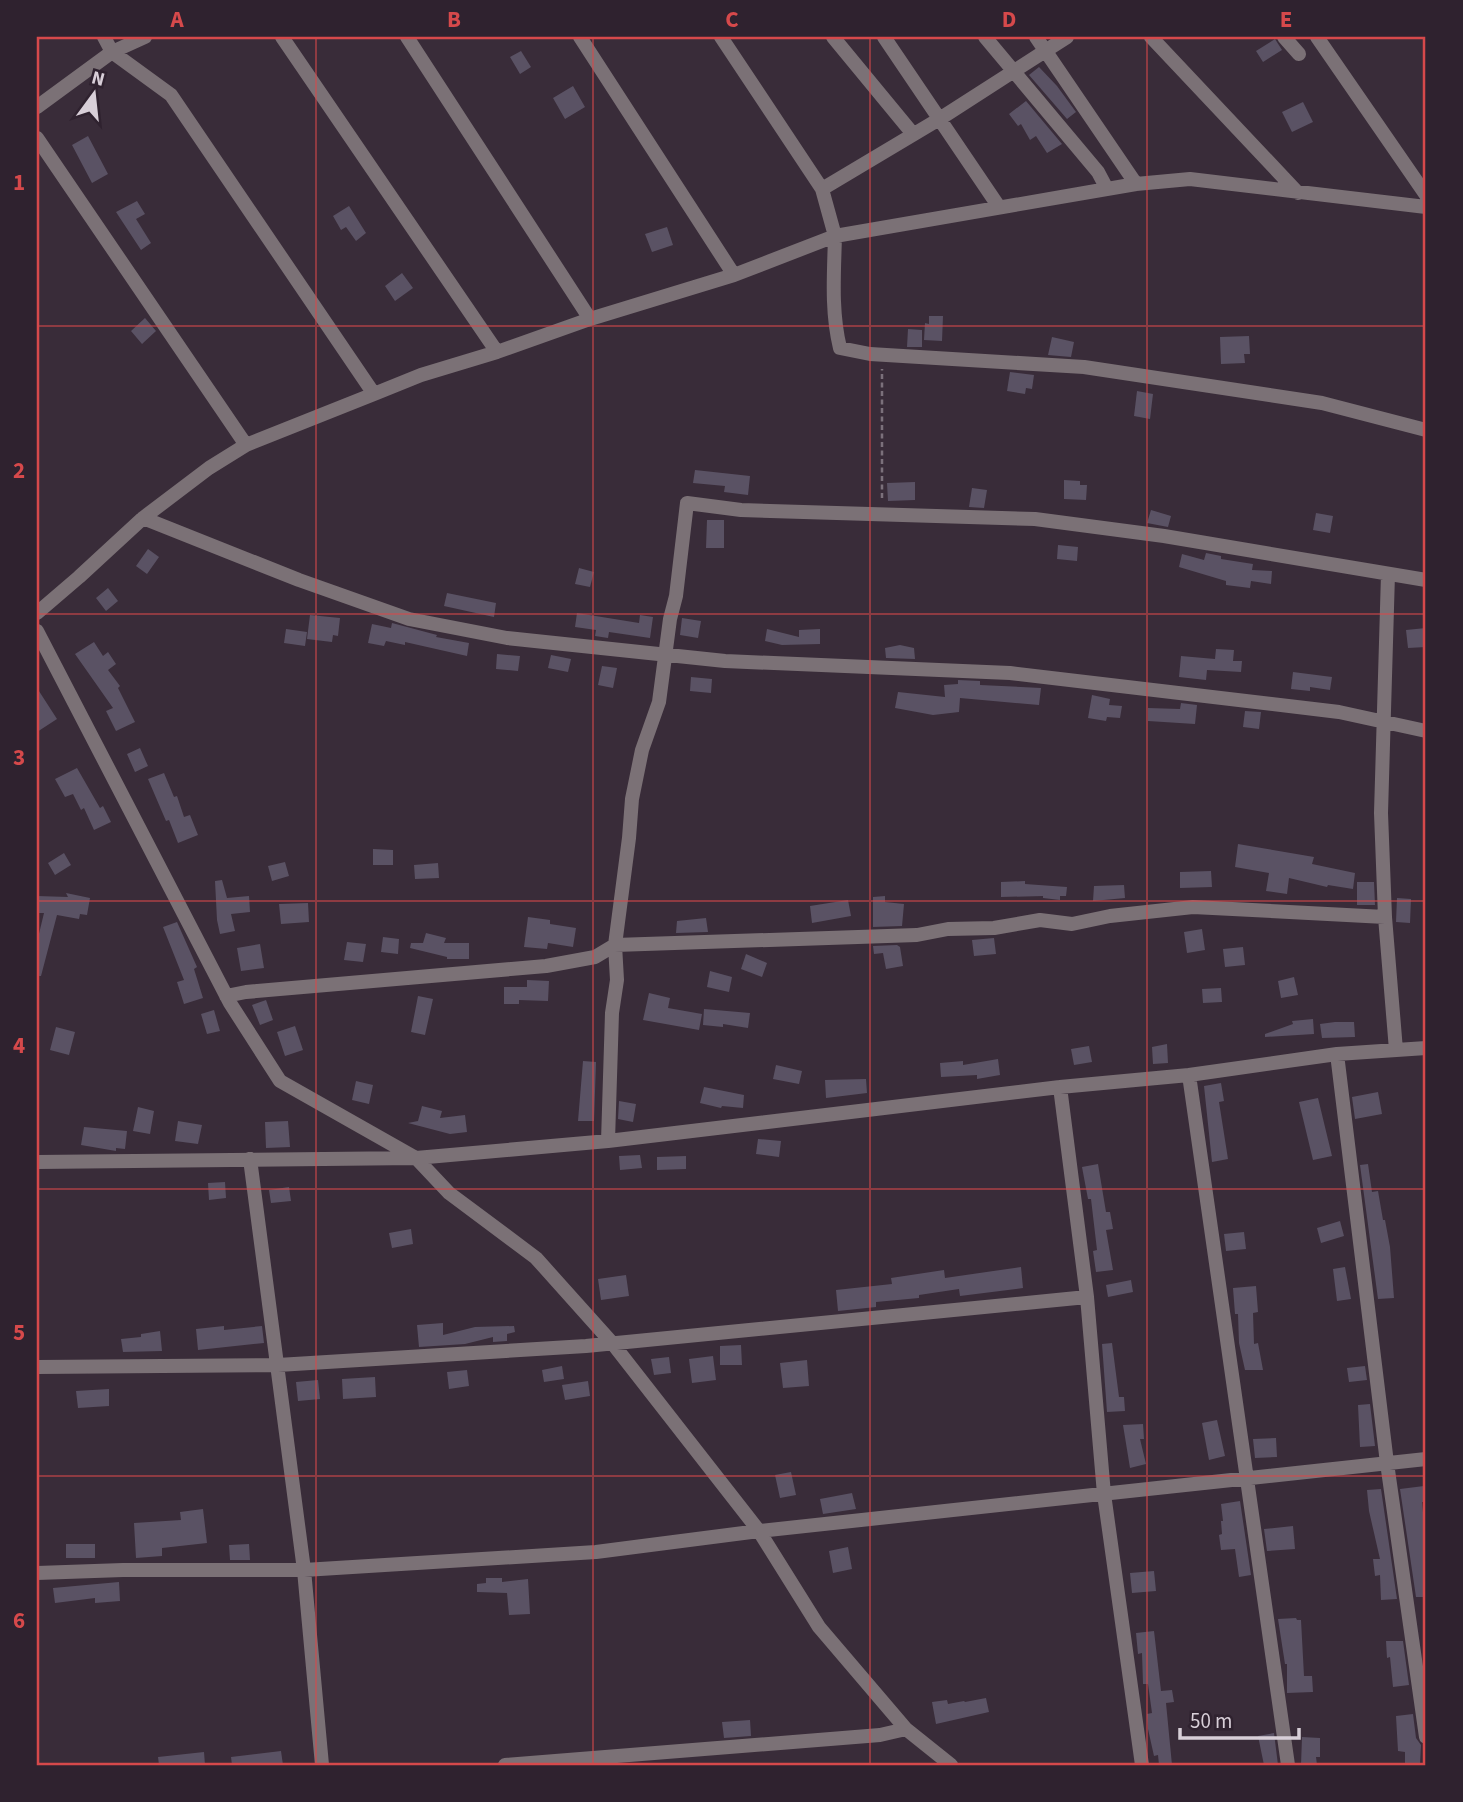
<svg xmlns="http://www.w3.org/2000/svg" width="1463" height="1802" viewBox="0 0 1463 1802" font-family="'Source Sans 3',sans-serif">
<rect width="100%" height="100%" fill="#392c39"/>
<path fill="#5a5264" d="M1275,39L1282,50L1263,62L1256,51Z
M521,51L531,67L520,74L510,57Z
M1039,67L1057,86L1076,112L1067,119L1029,75Z
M573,86L585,107L565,119L553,98Z
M1026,101L1062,144L1047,153L1036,136L1030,140L1021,124L1018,126L1009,114Z
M1303,102L1313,122L1292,132L1282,112Z
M88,136L108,174L92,183L72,145Z
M137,201L145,214L136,219L151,243L141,250L116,212Z
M349,206L366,233L356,241L346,227L341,230L333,216Z
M667,227L673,245L652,252L645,234Z
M402,273L413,288L395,301L385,286Z
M929,316H943L942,341L924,340L925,323L929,324Z
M145,318L156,331L142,344L131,331Z
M908,329L922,330V347H907Z
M1249,336L1250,354H1244L1245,363L1221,364L1220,337Z
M1052,337L1074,342L1071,357L1048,355Z
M1010,372L1034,375L1032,389L1026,388L1025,394L1007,391Z
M1137,391L1153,394L1150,419L1134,416Z
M695,470L750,476L748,495L724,492L725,486L693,483Z
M1064,480L1080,481V485H1087L1086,500L1064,499Z
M915,482V500L888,501L887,483Z
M972,488L987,490L984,508L969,507Z
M1151,510L1171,516L1168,527L1147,523Z
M1316,513L1333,516L1330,533L1313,530Z
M707,520H724V548H706Z
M1058,545L1078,547L1077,561L1057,559Z
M148,549L159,557L147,574L136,566Z
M1206,553L1221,556V559L1253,564L1252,570L1272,571L1271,584L1251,581L1250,588L1226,585V581L1179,567L1182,554L1204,560Z
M579,568L594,572L590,587L575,584Z
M108,588L118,601L106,611L96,598Z
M447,593L496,603L494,617L444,606Z
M577,613L639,623L640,615L653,617L650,638L609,632L608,638L595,636L596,630L575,627Z
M310,615L340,618L338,636L333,635L332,642L307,639Z
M682,618L701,621L698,638L680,635Z
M392,623L437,635L436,637L469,643L467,656L405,642V645L386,641L384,646L368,643L372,624L391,628Z
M1426,628V647L1408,648L1406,630Z
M286,629L307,632L305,646L284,643Z
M767,629L799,637V630L820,629V644L782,645L765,641Z
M94,642L103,656L108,652L116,664L108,670L120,686L118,688L135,722L116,731L106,711L113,708L75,654Z
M900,645L914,648L915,659L886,658L885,648Z
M1216,649L1234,650L1233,661H1242L1241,672L1207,670L1206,680L1179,677L1181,656L1215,659Z
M497,654L520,656L518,671L496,669Z
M551,655L571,659L568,672L548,668Z
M602,666L617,668L613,688L598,685Z
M1293,672L1332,677L1330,690L1310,687V691L1291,689Z
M691,677L712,679L711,693L690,691Z
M958,680L980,681V685L1041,688L1039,705L960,698L959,712L933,715L895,708L898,692L945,697L944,685L958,684Z
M37,688L57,719L37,732Z
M1092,695L1110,699L1109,705L1122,706L1120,718L1107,717L1106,721L1088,718Z
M1181,703L1197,705L1195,724L1148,721V708L1180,709Z
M1245,711L1261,712L1259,729L1243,727Z
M140,748L148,766L135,772L127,754Z
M77,768L100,808L103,806L111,822L94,830L84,808L81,810L73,794L65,797L55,779Z
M164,773L174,797L177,796L184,817L190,815L198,835L178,843L169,820L166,821L148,779Z
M1238,844L1314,857L1312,864L1355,873L1353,889L1328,885L1327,887L1289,878L1287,894L1266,891L1269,873L1235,867Z
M373,849L393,850V865H373Z
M64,853L71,865L55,875L48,863Z
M285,862L289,876L272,881L268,866Z
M438,863L439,878L415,879L414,865Z
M1211,871L1212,887L1180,888V872Z
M222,880L227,898L249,896L250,912L231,914L235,931L220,934L217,920L215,881Z
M1025,881V884L1067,887L1066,896H1060V900L1043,898V896L1001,897V882Z
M1357,882H1374L1375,905H1357Z
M1124,885L1125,898L1093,901L1094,886Z
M66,893L90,898L87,915L80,914L79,919L57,915L41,976H37V942L44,913H37V896L68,897Z
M885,896V902L904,904L902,926L873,927V897Z
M1397,898L1411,899L1410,923L1396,922Z
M848,900L851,916L812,923L810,906Z
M308,903L309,922L281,924L279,904Z
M528,917L550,920V924L576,928L573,947L548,943L547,949L524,947Z
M706,918L708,932L676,933L677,921Z
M177,922L197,967L194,969L203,998L184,1004L177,982L184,980L163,927Z
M1202,929L1205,950L1187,953L1184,932Z
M426,933L446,938L444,943H469V959H447V957L410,948L411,943H423Z
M383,937L399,939L398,954L381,952Z
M994,938L996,954L974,956L972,940Z
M347,942L366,944L363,962L344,960Z
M260,944L264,968L241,971L237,948Z
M897,945L900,947L903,966L886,969L883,953L874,954L873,946Z
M1243,947L1245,965L1225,967L1223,949Z
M746,954L767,963L762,977L741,969Z
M710,971L732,977L729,992L707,987Z
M1294,977L1298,995L1281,998L1278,981Z
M527,980L549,981L548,1001L519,1000V1004H504V987H527Z
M1221,988L1222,1002L1203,1003L1202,989Z
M649,993L670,998L668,1008L702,1014L699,1030L643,1020Z
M418,996L433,999L425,1035L411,1032Z
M266,1000L273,1020L260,1025L252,1005Z
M704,1009L750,1013L748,1028L723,1024V1027L703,1025Z
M214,1010L220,1031L207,1034L201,1014Z
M1313,1019L1314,1034L1265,1037V1034L1293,1024L1292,1021Z
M1335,1022H1354L1355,1037L1322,1038L1320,1024Z
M295,1026L303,1050L285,1056L277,1032Z
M56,1027L75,1032L69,1055L50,1050Z
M1167,1044L1168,1063L1153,1064L1152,1047Z
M1089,1046L1092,1062L1074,1065L1071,1049Z
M998,1059L1000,1075L977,1079V1075L941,1077L940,1063L963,1061V1065Z
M583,1061L596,1062L594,1121H578Z
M776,1065L802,1071L799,1084L773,1079Z
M866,1079L867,1093L826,1098L825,1080Z
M356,1081L373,1085L369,1104L352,1100Z
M1221,1083L1224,1101L1219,1102L1228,1159L1212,1162L1204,1086Z
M704,1087L744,1095L743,1108L722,1106L721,1108L700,1103Z
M1378,1092L1382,1114L1355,1119L1352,1097Z
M1318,1098L1332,1156L1313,1160L1299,1102Z
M619,1101L636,1104L633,1122L618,1119Z
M422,1106L442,1111L440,1118L465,1115L467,1132L450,1134L408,1123L418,1121Z
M138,1107L154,1111L150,1134L133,1131Z
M178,1121L202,1125L198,1144L175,1141Z
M288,1121L290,1147L266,1148L265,1122Z
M84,1127L127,1131L125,1149L116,1148V1151L81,1145Z
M758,1139L781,1141L779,1157L756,1154Z
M640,1155L642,1168L620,1170L619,1156Z
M686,1156V1169L657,1170V1157Z
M1098,1164L1106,1212H1110L1113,1229L1106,1230L1113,1270L1096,1272L1093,1251L1097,1250L1091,1199H1088L1082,1167Z
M1368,1164L1372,1192L1378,1191L1383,1220H1385L1390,1247L1394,1298L1378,1299L1360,1165Z
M225,1182L226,1198L209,1200L208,1183Z
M289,1187L291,1201L271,1203L269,1190Z
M1340,1221L1344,1236L1321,1243L1317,1228Z
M411,1229L413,1244L392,1248L389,1233Z
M1244,1232L1246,1249L1226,1251L1224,1234Z
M1021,1267L1023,1288L960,1296L959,1289L919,1295V1298L876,1302V1307L838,1311L836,1290L892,1284L891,1278L944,1270L945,1278Z
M1345,1267L1351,1299L1337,1301L1333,1269Z
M626,1275L629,1296L601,1300L598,1279Z
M1131,1280L1133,1292L1108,1297L1106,1285Z
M1256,1286L1258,1312L1253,1313L1254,1344L1258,1343L1263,1370H1245L1239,1343L1238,1314H1235L1233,1288Z
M443,1323V1335L475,1327L514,1326L515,1332L507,1334V1341L493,1342V1337L465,1344L419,1347L417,1325Z
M224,1326V1330L262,1326L264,1343L198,1350L196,1329Z
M160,1331L162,1351L123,1352L121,1339L141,1337V1334Z
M1112,1343L1119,1397H1124L1125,1411L1107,1412L1102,1344Z
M741,1345L742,1365H720V1346Z
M713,1356L716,1380L692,1383L689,1359Z
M669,1357L671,1373L654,1375L651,1359Z
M807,1360L809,1386L783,1388L780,1363Z
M562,1366L564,1379L544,1382L542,1370Z
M1365,1366L1367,1380L1349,1382L1347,1368Z
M467,1370L469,1386L449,1389L447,1372Z
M375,1377L376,1397L343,1399L342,1379Z
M318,1380L320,1399L298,1401L296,1382Z
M588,1381L590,1396L565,1400L562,1385Z
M109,1389V1406L78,1408L76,1391Z
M1370,1404L1375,1446L1360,1447L1358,1405Z
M1217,1420L1225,1456L1209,1460L1202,1423Z
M1143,1424L1144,1439H1140L1146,1464L1130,1468L1123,1425Z
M1276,1438L1277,1457L1255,1458L1253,1439Z
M791,1472L796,1495L780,1498L775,1475Z
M1424,1486L1425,1502H1422L1426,1543V1597H1416L1400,1489Z
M1381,1489L1397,1599L1381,1600L1380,1575L1375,1576L1373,1559H1380L1369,1511L1367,1490Z
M852,1493L856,1509L823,1514L820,1499Z
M1240,1501L1251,1575L1239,1577L1235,1549L1221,1550L1219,1535L1222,1534L1221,1521H1223L1221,1504Z
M203,1509L207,1543L162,1548V1556L136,1558L134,1523L181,1520L180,1512Z
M1293,1526L1295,1549L1267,1551L1264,1529Z
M66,1544H95V1558H66Z
M249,1544L250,1560H230L229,1545Z
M848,1547L852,1569L833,1573L829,1551Z
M1154,1571L1156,1591L1132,1593L1130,1573Z
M486,1578H502V1582L528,1579L530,1614L509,1615L507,1593L477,1592V1584L486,1583Z
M119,1582L120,1601L95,1603V1598L55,1603L53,1588Z
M1296,1618L1297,1620H1301L1304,1676H1312L1313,1692L1287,1693V1664H1285L1278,1619Z
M1154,1631L1161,1691L1172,1690L1174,1702L1166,1703L1172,1765H1159L1158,1755L1154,1756L1148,1729L1147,1714L1152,1713L1148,1684H1143L1142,1653L1138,1654L1136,1633Z
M1386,1641H1403L1409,1685L1393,1687L1390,1657L1387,1658Z
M986,1698L989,1712L936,1724L932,1702L947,1700L948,1704L964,1701L965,1702Z
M1413,1714L1416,1738L1421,1745L1420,1765H1405V1752L1398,1751L1396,1716Z
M750,1720L751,1736L724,1738L722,1722Z
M1274,1733L1278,1765H1264L1258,1736Z
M1302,1737L1320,1738V1757H1316L1317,1765H1301Z
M281,1751L283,1765H232L231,1757Z
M204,1752L205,1765H159L158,1757Z"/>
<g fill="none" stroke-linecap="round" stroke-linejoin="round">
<path stroke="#7b707b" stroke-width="2.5" stroke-dasharray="5 3.5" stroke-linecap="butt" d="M882,498V369"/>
<path stroke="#7b7176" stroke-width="14" d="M104,37L112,52L171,95L374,394L421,375L497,352
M282,37L497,352L590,319L734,275L835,236L822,189L721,37
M407,37L590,319
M580,37L734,275
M833,37L913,134
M884,37L999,207
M985,37L1098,172L1107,189
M1036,37L1136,184
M1151,37L1298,193
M1284,37L1299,54
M1317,37L1426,195
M37,107L112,52L145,37
M37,138L246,445
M822,189L941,118L1067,37
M1426,207L1190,179L1136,184L835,236C834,274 831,311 840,348L870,354L1084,367L1322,403L1426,430
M143,518L299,580L409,619L507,638L725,661L1010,673L1339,712L1426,731
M1388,574L1381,813L1385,917L1396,1050
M37,613L79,577L143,518L209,468L246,445L374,394
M37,631L230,1003L280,1081L416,1158L449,1193L536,1258L613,1344L759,1531L819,1627L906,1729L951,1765
M226,996L246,992L546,966L595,957L615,945L917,935L948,929L994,928L1040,920L1072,924L1110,916L1193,907L1385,917
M1337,1054L1387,1463L1426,1737
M1189,1075L1288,1765
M1060,1087L1087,1297L1104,1494L1142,1765
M608,1141L612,1013L617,980L615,945L629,838L632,799L642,750L659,702L670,619L676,596L687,503L741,510L1035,519L1164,536L1426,580
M250,1159L304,1570L322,1765
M37,1162L416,1158L608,1141L1060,1087L1189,1075L1337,1054L1426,1048
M37,1367L278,1365L586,1346L1087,1297
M37,1573L123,1570H304L596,1552L759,1531L1426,1459
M505,1765L880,1735L906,1729"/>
</g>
<path fill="none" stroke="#d6494b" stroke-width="2" stroke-opacity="0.55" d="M316,37V1765M593,37V1765M870,37V1765M1147,37V1765M37,326H1426M37,614H1426M37,901H1426M37,1189H1426M37,1476H1426"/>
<rect width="1463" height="1802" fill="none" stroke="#2f222f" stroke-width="77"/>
<g transform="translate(94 94) rotate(15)" stroke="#2f222f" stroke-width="5" paint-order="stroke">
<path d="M0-5L12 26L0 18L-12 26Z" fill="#d8cfd8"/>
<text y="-10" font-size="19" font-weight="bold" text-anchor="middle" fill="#d8cfd8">N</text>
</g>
<path d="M1180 1728v10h119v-10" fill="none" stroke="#d8cfd8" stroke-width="3.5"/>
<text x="1190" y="1728" font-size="21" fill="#d8cfd8" stroke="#2f222f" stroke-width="5" paint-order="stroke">50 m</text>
<rect x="38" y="38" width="1386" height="1726" fill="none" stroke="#d6494b" stroke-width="2.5"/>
<g font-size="23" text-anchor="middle" font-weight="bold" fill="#d6494b">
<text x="177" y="27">A</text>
<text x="454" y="27">B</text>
<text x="732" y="27">C</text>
<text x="1009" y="27">D</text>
<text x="1286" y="27">E</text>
<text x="19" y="190">1</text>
<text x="19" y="478">2</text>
<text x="19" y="765">3</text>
<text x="19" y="1053">4</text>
<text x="19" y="1340">5</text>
<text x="19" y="1628">6</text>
</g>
</svg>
